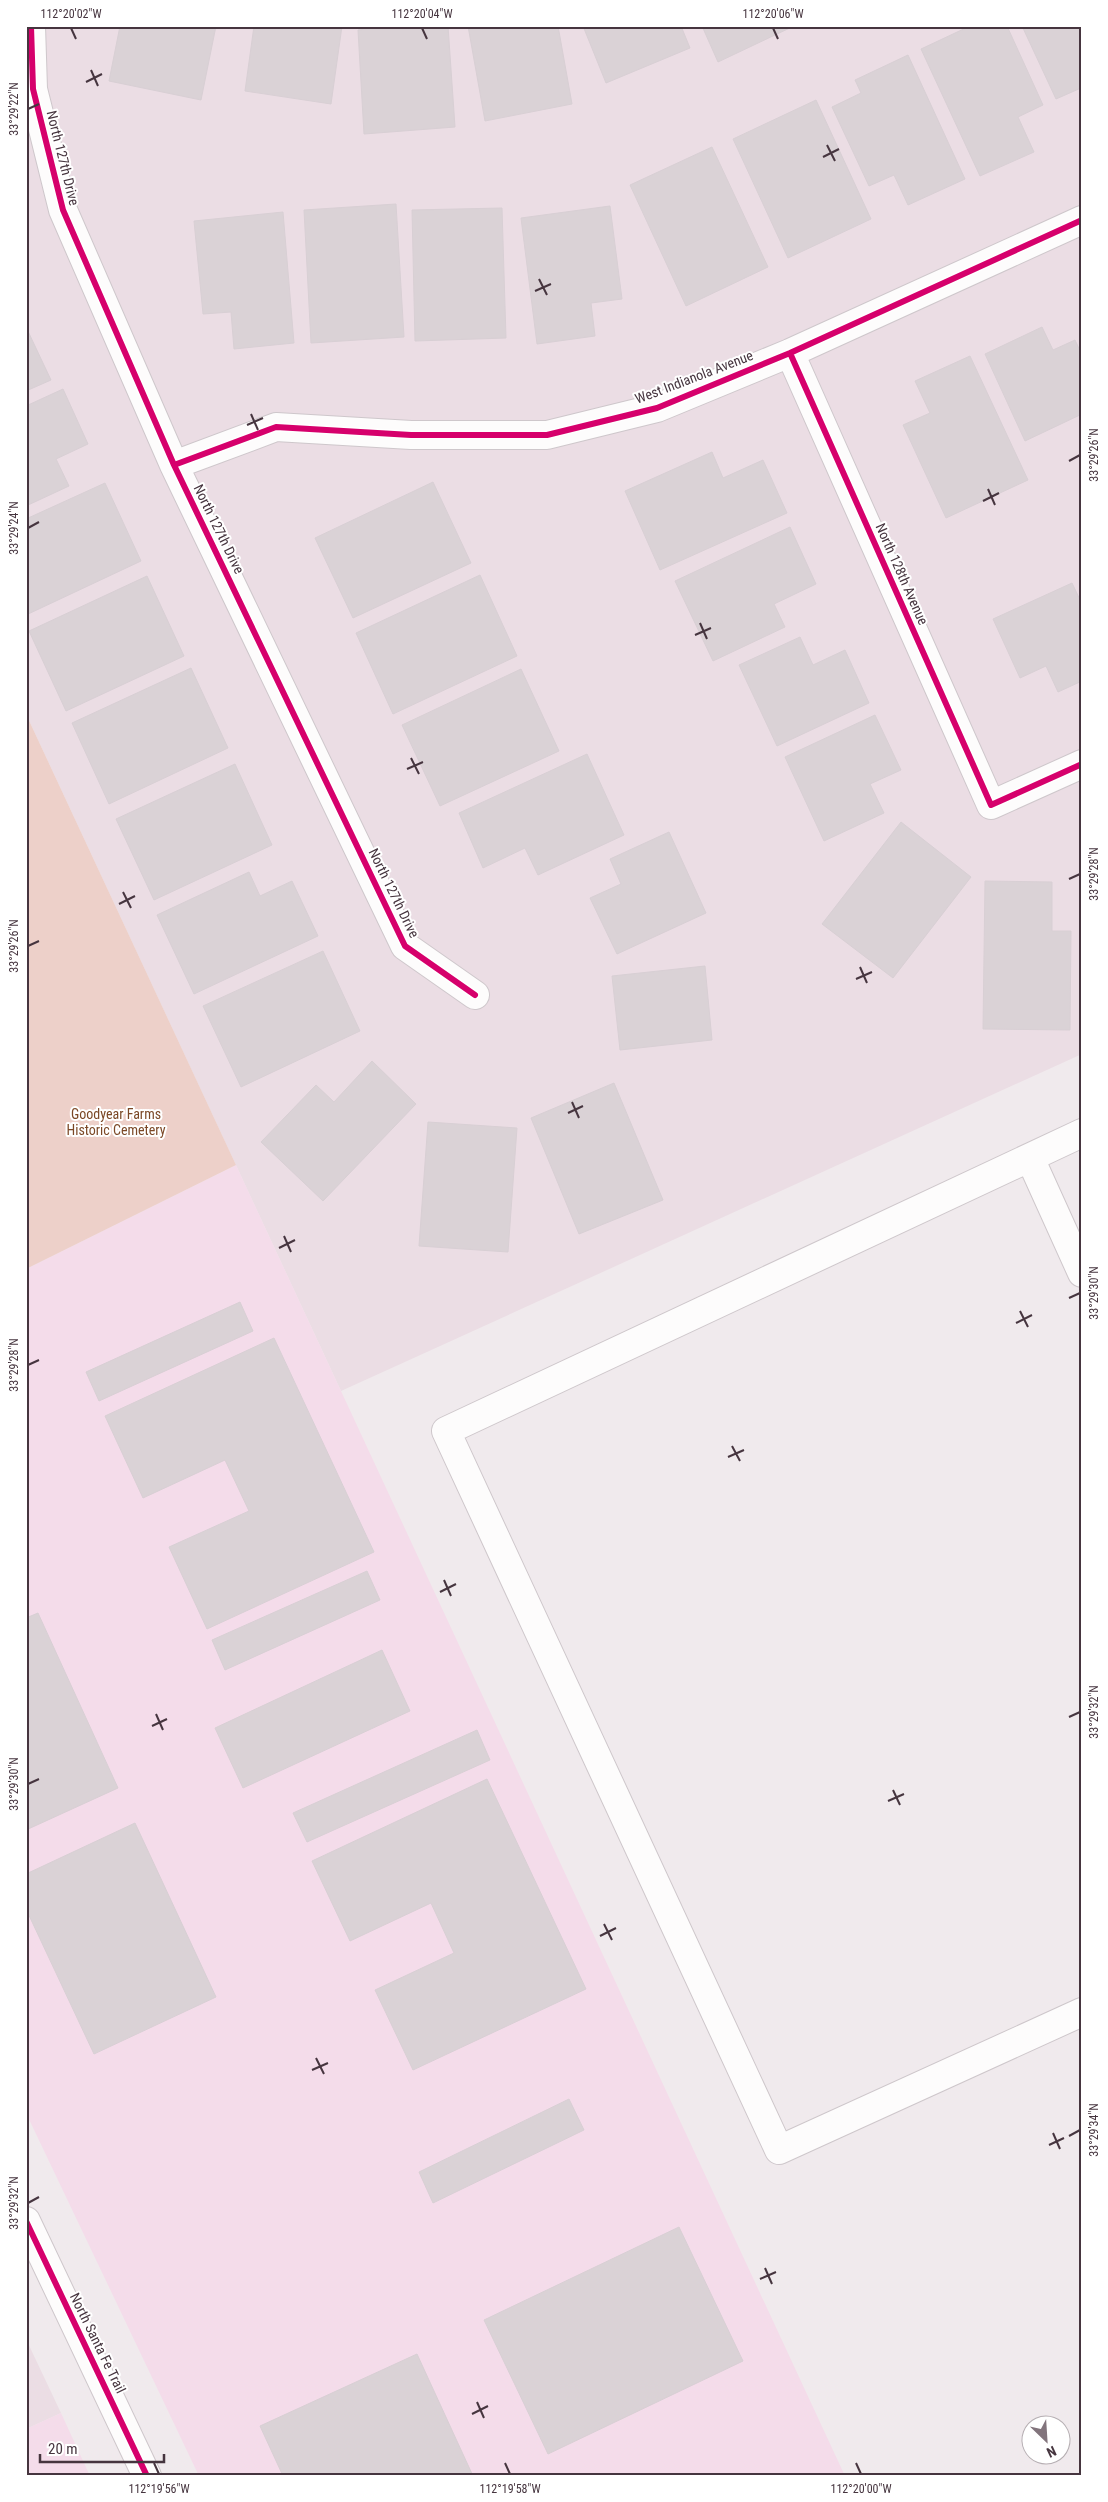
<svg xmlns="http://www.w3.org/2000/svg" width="1108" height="2502" viewBox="0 0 1108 2502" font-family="'Roboto Condensed',sans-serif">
<rect width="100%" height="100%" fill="#f0eaed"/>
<path fill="#ebdde4" d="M26,26H1082V1054L341,1391L26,714Z
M26,2339L61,2413L26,2429Z"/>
<path fill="#f4dcea" d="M236,1165L341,1391L845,2476H199L26,2113V1269Z
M61,2413L90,2476H26V2429Z"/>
<path fill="#edd0c9" d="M26,714L236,1165L26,1269Z"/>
<path fill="#dad2d6" stroke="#d8cfd4" d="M120,26H216L201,100L109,81Z
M254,26H342L331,104L245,91Z
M389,26H448L455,127L364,134L358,30Z
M468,26H558L572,104L485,121Z
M583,26H681L690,48L606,83Z
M702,26H794L718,62Z
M970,26H1007L1043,105L1018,117L1034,152L980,176L921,49Z
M1022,26H1082V89L1081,88L1056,99Z
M908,55L965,179L908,205L894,175L869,186L832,107L861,93L855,80Z
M816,100L871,219L788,258L733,139Z
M712,147L768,267L686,306L630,185Z
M396,204L404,337L311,343L304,210Z
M610,206L622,299L591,303L595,336L537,344L521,218Z
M502,208L506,338L415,341L412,210Z
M283,212L294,343L234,349L231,312L203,314L194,221Z
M26,327L51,380L26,391Z
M1042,327L1053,350L1075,340L1082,355V414L1025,441L985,354Z
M970,356L1028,480L946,518L903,425L930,413L915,381Z
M63,389L88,444L56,459L69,486L26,506V406Z
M712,452L723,478L763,460L787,513L660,570L625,491Z
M433,482L471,563L353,618L315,538Z
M105,483L141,561L26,615V519Z
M790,527L816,584L774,604L785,627L713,661L675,581Z
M480,575L517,656L393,714L356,633Z
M147,576L184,656L66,711L29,631Z
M1072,583L1082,604V681L1058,692L1046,666L1020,678L993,619Z
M800,637L813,665L845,650L869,703L777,746L739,665Z
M191,668L228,748L109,804L72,723Z
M521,669L559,751L440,806L402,725Z
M875,715L901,770L870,784L884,813L824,841L785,757Z
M587,754L624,835L538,875L525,848L483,868L459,813Z
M235,764L272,845L154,900L116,819Z
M901,822L971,877L893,978L822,924Z
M669,832L706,913L617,954L590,898L621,884L610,859Z
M249,872L260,896L292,881L318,936L194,994L157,915Z
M985,881L1052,882V931H1071L1070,1030L983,1029Z
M323,951L360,1031L241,1087L203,1006Z
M705,966L712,1040L620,1050L612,976Z
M372,1061L416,1104L323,1201L261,1142L316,1085L334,1102Z
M614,1083L663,1200L579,1234L531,1118Z
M428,1122L517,1128L508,1252L419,1246Z
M240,1302L253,1331L99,1401L86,1372Z
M274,1338L374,1552L207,1629L169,1547L249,1511L225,1460L143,1498L105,1416Z
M367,1571L380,1600L225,1670L212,1640Z
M38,1613L118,1788L26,1830V1618Z
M382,1650L410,1711L243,1788L215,1728Z
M477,1730L490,1760L307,1842L293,1813Z
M487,1779L586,1989L413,2070L375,1990L454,1953L431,1903L350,1941L312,1861Z
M135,1823L216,1997L94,2054L26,1909V1874Z
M569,2099L584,2130L433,2203L419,2172Z
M679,2227L743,2361L548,2454L484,2320Z
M417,2354L473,2476H283L260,2426Z"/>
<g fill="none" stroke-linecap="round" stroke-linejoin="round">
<defs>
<path id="minor" d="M31,26L33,89L63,210L174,465L405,946L475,995
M790,353L991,805L1082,764
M174,465L276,427L411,435H547L657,408L790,353L1082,220
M1082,1133L446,1431L779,2150L1082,2012
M1030,1158L1082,1273
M26,2221L147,2476"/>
</defs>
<use href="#minor" stroke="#cec7cb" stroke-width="30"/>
<use href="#minor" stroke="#fdfcfc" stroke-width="28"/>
<defs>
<path id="cycleway" d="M31,26L33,89L63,210L174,465L405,946L475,995
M790,353L991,805L1082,764
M174,465L276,427L411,435H547L657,408L790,353L1082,220
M26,2221L147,2476"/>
</defs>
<use href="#cycleway" stroke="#fff" stroke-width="9"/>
<use href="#cycleway" stroke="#d6006c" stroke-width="6"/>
</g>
<path fill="none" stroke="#46353f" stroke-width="2" d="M71,28L76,39M422,28L427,39M773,28L778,39M91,70L98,86M86,82L102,74M28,109L39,104M827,145L835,161M823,157L839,149M539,279L547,295M535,291L551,284M251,414L258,430M247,425L263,418M1069,461L1080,455M988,489L995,505M983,501L999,493M28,528L39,522M700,623L707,639M695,635L711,628M411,758L419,774M407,769L423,762M1069,879L1080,874M123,892L131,908M119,904L135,896M28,946L39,941M860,967L867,983M856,979L872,972M572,1102L579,1118M568,1113L583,1106M284,1236L291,1252M279,1248L295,1240M1069,1298L1080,1293M1020,1311L1028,1327M1016,1323L1032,1315M28,1365L39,1360M732,1446L740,1461M728,1457L744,1450M444,1580L451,1596M440,1592L456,1584M156,1714L163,1730M1069,1717L1080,1712M152,1726L167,1719M28,1784L39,1779M893,1790L900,1805M888,1801L904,1794M604,1924L612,1940M600,1936L616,1928M316,2058L324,2074M312,2070L328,2063M1053,2133L1060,2149M1069,2136L1080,2130M1049,2145L1064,2138M28,2203L39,2197M765,2268L772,2284M760,2279L776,2272M477,2402L484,2418M472,2414L488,2406M154,2463L159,2474M505,2463L510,2474M856,2463L861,2474"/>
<g text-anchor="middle" stroke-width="4" stroke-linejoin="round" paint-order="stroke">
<g font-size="14" fill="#46353f" stroke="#fff">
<text transform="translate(63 158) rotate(76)" y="5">North 127th Drive</text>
<text transform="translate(694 377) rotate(-21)" y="5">West Indianola Avenue</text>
<text transform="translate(219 529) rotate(64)" y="5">North 127th Drive</text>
<text transform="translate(902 574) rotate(66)" y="5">North 128th Avenue</text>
<text transform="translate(394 893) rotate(64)" y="5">North 127th Drive</text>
<text transform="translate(98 2343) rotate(64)" y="5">North Santa Fe Trail</text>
</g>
<g font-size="14" fill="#7b4826" stroke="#fff">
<text x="116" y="1119">Goodyear Farms<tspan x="116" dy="16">Historic Cemetery</tspan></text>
</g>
</g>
<rect width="1108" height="2502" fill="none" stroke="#ffffff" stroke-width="55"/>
<g transform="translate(1046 2440) rotate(155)"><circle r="24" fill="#ffffff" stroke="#b5aeb2"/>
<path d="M0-4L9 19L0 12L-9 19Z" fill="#82747c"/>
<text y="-8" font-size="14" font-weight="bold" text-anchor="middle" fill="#46353f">N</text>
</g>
<path d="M40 2454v8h124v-8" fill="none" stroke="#46353f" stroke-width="2.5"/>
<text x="48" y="2454" font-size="15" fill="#46353f" stroke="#ffffff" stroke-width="4" paint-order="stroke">20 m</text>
<rect x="28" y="28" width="1052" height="2446" fill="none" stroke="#46353f" stroke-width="2"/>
<g font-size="12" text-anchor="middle" fill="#46353f">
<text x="71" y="18">112°20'02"W</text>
<text x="422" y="18">112°20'04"W</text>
<text x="773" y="18">112°20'06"W</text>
<text transform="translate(14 109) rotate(-90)" y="4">33°29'22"N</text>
<text transform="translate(1094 455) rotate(-90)" y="4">33°29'26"N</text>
<text transform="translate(14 528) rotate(-90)" y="4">33°29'24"N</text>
<text transform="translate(1094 874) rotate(-90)" y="4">33°29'28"N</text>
<text transform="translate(14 946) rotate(-90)" y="4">33°29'26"N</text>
<text transform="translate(1094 1293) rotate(-90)" y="4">33°29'30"N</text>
<text transform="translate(14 1365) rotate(-90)" y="4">33°29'28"N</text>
<text transform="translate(1094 1712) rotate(-90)" y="4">33°29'32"N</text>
<text transform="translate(14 1784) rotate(-90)" y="4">33°29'30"N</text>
<text transform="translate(1094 2130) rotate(-90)" y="4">33°29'34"N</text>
<text transform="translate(14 2203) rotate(-90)" y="4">33°29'32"N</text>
<text x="159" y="2493">112°19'56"W</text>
<text x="510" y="2493">112°19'58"W</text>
<text x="861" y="2493">112°20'00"W</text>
</g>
</svg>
